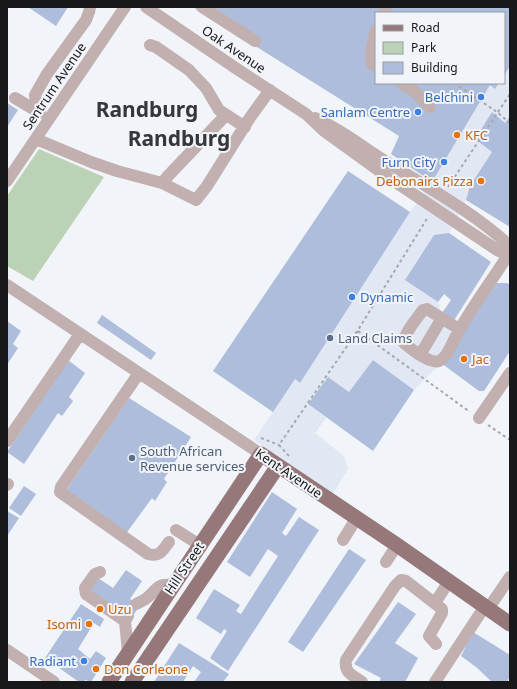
<svg xmlns="http://www.w3.org/2000/svg" width="517" height="689" viewBox="0 0 517 689" font-family="'Noto Sans',sans-serif">
<rect width="100%" height="100%" fill="#f1f4f8"/>
<path fill="#e2e8f3" d="M510,66V116L505,123L492,112L475,139L492,152L470,186L466,200L449,233L434,235L405,280L438,302L442,314L464,330L441,363L414,390L373,360L349,392L327,377L308,404L326,418L315,433L344,456L348,469L333,493L254,440L295,379L300,382L410,212L432,182L490,85L495,89L499,83H504V76Z"/>
<path fill="#bcd2b6" d="M39,149L104,177L33,281L7,266V196Z"/>
<path fill="#adbddb" d="M28,7H68L56,26Z
M193,7H510V66L504,76V13H376V83H499L495,89L490,85L432,182L391,154L399,136Z
M7,103L18,110L7,127Z
M492,112L505,123L510,116V227L466,200L470,186L492,152L475,139Z
M348,171L410,212L300,383L295,379L273,412L213,371Z
M449,233L491,262L453,322L442,313L451,300L444,294L438,302L405,280L434,235Z
M495,283H507L510,285V351L484,391H479L441,363Z
M102,315L156,353L151,360L97,323Z
M7,321L21,331L13,344L18,348L7,365Z
M68,360L85,373L69,397L73,401L62,416L58,413L24,464L7,452Z
M373,360L414,390L373,451L308,404L328,377L349,392Z
M129,398L191,437L164,479L167,482L155,501L152,498L125,535L65,492Z
M24,486L36,494L21,516L9,508Z
M272,492L297,509L282,533L286,536L299,517L319,530L228,671L210,658L227,631L224,629L221,634L196,618L214,589L240,605L236,611L241,614L278,556L268,549L250,577L227,562Z
M7,511L19,518L7,536Z
M349,549L366,560L303,652L288,642Z
M126,570L142,581L130,599L140,606L131,618L90,590L98,578L113,588Z
M398,602L416,614L395,643L418,658L405,682H379L381,678L354,664Z
M81,604L104,619L100,627L94,623L78,649L90,659L96,651L106,658L91,682L85,680L84,682H79L45,658Z
M473,632L510,655V676L507,682H492L476,667L461,656Z
M179,643L229,674L223,682H194L201,672L193,666L183,682H154Z"/>
<g fill="none" stroke-linecap="round" stroke-linejoin="round">
<path stroke="#a6a8ab" stroke-width="2" stroke-dasharray="3 3" stroke-linecap="butt" d="M454,83L497,112L510,123
M448,187L510,94
M358,331L470,412
M488,425L510,440
M261,438L279,445
M289,456L279,445L358,330L428,217"/>
<path stroke="#c2b0b1" stroke-width="12" d="M146,7L237,69L306,114L324,131L382,173L497,250L510,256
M202,7L255,41
M384,13L386,7
M376,30L371,50L372,64L376,67
M150,45L156,47L189,70L206,88L219,110L245,127
M401,83L414,91L430,107
M15,98L40,113
M37,111L35,95L47,74L86,20L89,12L90,7
M315,118C339,128 360,145 382,159C425,186 472,211 510,246
M36,139L91,162L117,171L162,183L196,200L207,186L249,119L270,90
M7,181L125,7
M162,183L167,177L226,115
M7,285L261,454
M459,329L427,309L423,310C416,320 405,331 404,343C411,349 430,364 439,361C447,358 452,343 456,336C471,308 491,282 508,255
M420,355L442,318
M139,373L61,487L60,492L148,554C160,557 162,551 169,542
M479,418L510,373
M7,441L80,334
M7,485L8,484
M176,530L200,545
M343,540L356,519
M386,562L397,545
M100,572L95,574L85,588L86,594L125,621L128,616
M435,603L449,581
M136,604C140,602 145,600 148,597C160,587 155,584 173,585
M488,609L510,577
M125,621L128,653
M7,650L54,682
M362,682C352,675 344,673 346,660L395,586L401,580L406,581L442,609V613L429,636L436,644
M435,682L485,606"/>
<path stroke="#96777a" stroke-width="15" d="M109,682L261,454L397,545L510,624
M132,682L278,466"/>
</g>
<g fill="#3f7fe0" stroke="#f1f4f8" stroke-width="1.5">
<circle cx="481" cy="97" r="4"/>
<circle cx="418" cy="112" r="4"/>
<circle cx="444" cy="162" r="4"/>
<circle cx="352" cy="297" r="4"/>
<circle cx="84" cy="661" r="4"/>
</g>
<g fill="#e8710a" stroke="#f1f4f8" stroke-width="1.5">
<circle cx="457" cy="135" r="4"/>
<circle cx="481" cy="181" r="4"/>
<circle cx="464" cy="359" r="4"/>
<circle cx="100" cy="609" r="4"/>
<circle cx="89" cy="624" r="4"/>
<circle cx="96" cy="669" r="4"/>
</g>
<g fill="#5c6f8a" stroke="#f1f4f8" stroke-width="1.5">
<circle cx="330" cy="338" r="4"/>
<circle cx="132" cy="458" r="4"/>
</g>
<g text-anchor="middle" stroke-width="4" stroke-linejoin="round" paint-order="stroke">
<g font-size="13" fill="#18181a" stroke="#f1f4f8">
<text transform="translate(234 49) rotate(34)" y="5">Oak Avenue</text>
<text transform="translate(54 86) rotate(-56)" y="5">Sentrum Avenue</text>
<text transform="translate(289 473) rotate(34)" y="5">Kent Avenue</text>
<text transform="translate(184 568) rotate(-56)" y="5">Hill Street</text>
</g>
<g font-size="13" fill="#366cbe" stroke="#f1f4f8" text-anchor="end">
<text x="473" y="102">Belchini</text>
<text x="410" y="117">Sanlam Centre</text>
<text x="436" y="167">Furn City</text>
<text x="360" y="302" text-anchor="start">Dynamic</text>
<text x="76" y="666">Radiant</text>
</g>
<g font-size="13" fill="#c56008" stroke="#f1f4f8" text-anchor="start">
<text x="465" y="140">KFC</text>
<text x="473" y="186" text-anchor="end">Debonairs Pizza</text>
<text x="472" y="364">Jac</text>
<text x="108" y="614">Uzu</text>
<text x="81" y="629" text-anchor="end">Isomi</text>
<text x="104" y="674">Don Corleone</text>
</g>
<g font-size="13" fill="#4e5e75" stroke="#f1f4f8" text-anchor="start">
<text x="338" y="343">Land Claims</text>
<text x="140" y="456">South African<tspan x="140" dy="15">Revenue services</tspan></text>
</g>
<g font-size="21" font-weight="bold" fill="#35373a" stroke="#f1f4f8">
<text x="147" y="117">Randburg</text>
<text x="179" y="146">Randburg</text>
</g>
</g>
<rect width="517" height="689" fill="none" stroke="#18181a" stroke-width="16"/>
<rect x="375" y="12" width="130" height="72" fill="#f1f4f8" stroke="#9a9c9f"/>
<rect x="383" y="25" width="20" height="6" fill="#96777a" stroke="#9a9c9f"/>
<text x="411" y="32" font-size="12" fill="#18181a">Road</text>
<rect x="383" y="42" width="20" height="12" fill="#bcd2b6" stroke="#9a9c9f"/>
<text x="411" y="52" font-size="12" fill="#18181a">Park</text>
<rect x="383" y="62" width="20" height="12" fill="#adbddb" stroke="#9a9c9f"/>
<text x="411" y="72" font-size="12" fill="#18181a">Building</text>
</svg>
